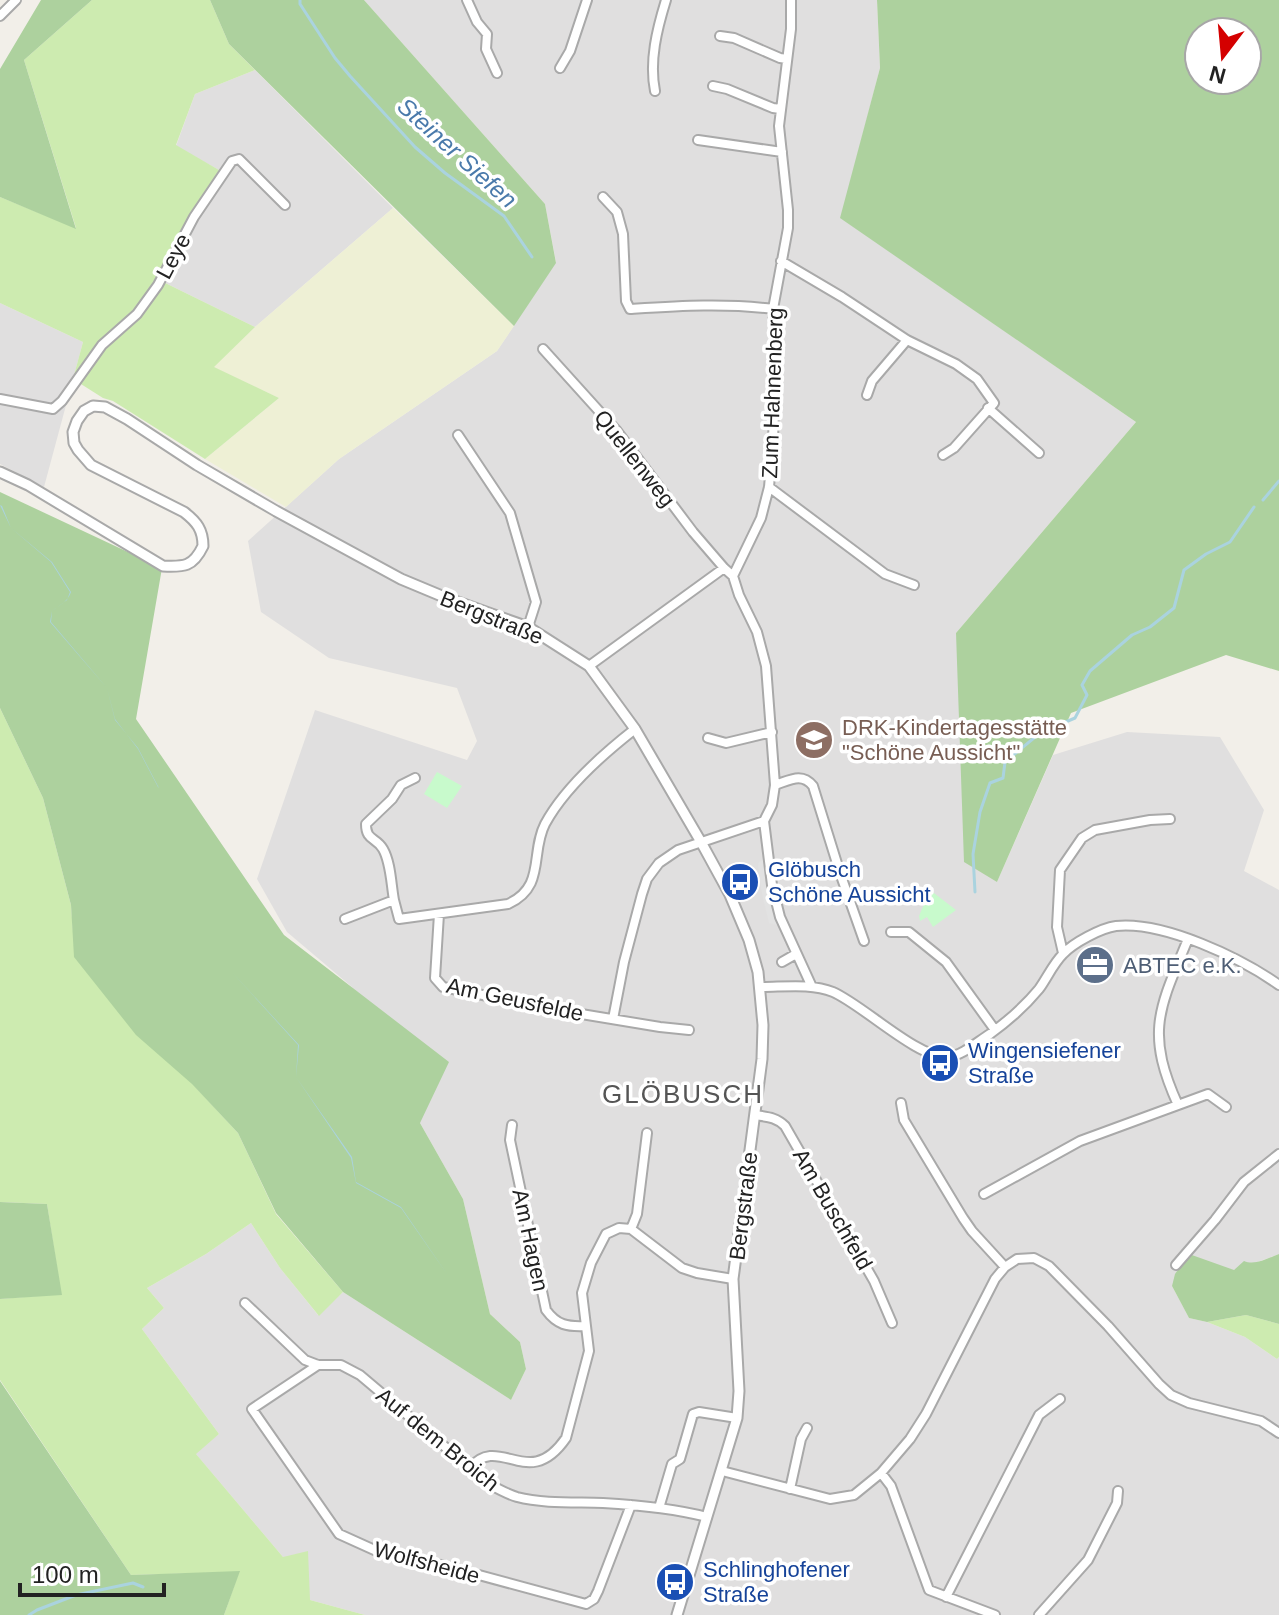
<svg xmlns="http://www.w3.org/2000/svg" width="1279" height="1615" viewBox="0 0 1279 1615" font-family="Helvetica,sans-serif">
<rect width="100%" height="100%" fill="#f2efe9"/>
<path fill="#e0dfdf" d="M364,0H877L880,68L841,218L1136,422L956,633L997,882L1053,755L1127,732L1220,737L1264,810L1244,871L1279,890V1254L1255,1263H1247L1234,1270L1172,1286L1189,1318L1207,1322L1245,1337L1277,1359L1279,1357V1615H365L310,1600L283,1557L195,1453L219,1434L142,1329L164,1308L147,1288L206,1254L251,1223L280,1268L318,1315L343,1292L511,1400L526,1369L520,1342L490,1314L463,1199L420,1123L352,987L287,932L257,879L315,710L467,760L477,741L457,688L329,658L261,612L248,541L339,459L497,351L556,262L545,204Z
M255,70L393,208L255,327L155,278L219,170L176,146L195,94Z
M0,303L83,342L44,487L0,464Z"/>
<path fill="#eef0d5" d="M393,208L514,326L497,351L339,459L286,507L205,459L279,398L213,367L255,327Z"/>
<path fill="#cdebb0" d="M92,0H210L229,44L255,70L195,94L176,145L219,170L155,278L255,327L214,367L279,398L205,459L113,401L103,398L73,379L83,342L0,303V197L76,228L24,60Z
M0,708L43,798L71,905L75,957L238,1133L276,1214L343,1292L319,1316L280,1268L251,1223L206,1254L147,1288L164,1308L142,1329L219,1434L196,1454L283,1557L308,1551L310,1600L365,1615H224L239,1572L131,1575L0,1380V1299L61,1294L47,1204L0,1202Z
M1246,1315L1279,1324V1357L1277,1359L1245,1337L1207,1322Z"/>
<path fill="#add19e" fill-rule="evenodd" d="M41,0H92L24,60L76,229L0,197V69Z
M210,0H364L545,204L556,263L514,326L229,44Z
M877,0H1279V671L1226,655L1071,713L997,882L964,862L956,633L1136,422L840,218L880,68ZM1199,32H1247V80H1199Z
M0,492L162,568L136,719L284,935L449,1062L420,1123L463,1199L490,1314L520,1342L526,1369L511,1400L343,1292L276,1213L238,1133L192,1084L136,1035L74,957L71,905L43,798L0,708Z
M0,1202L47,1204L62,1295L0,1299Z
M1189,1254L1234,1270L1244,1261C1255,1266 1268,1258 1279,1254V1324L1246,1315L1207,1322L1189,1318L1172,1286L1175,1274Z
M0,1381L131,1575L240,1571L224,1615H0Z"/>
<path fill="#c8facc" d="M437,772L462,786L447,808L424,794Z
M930,890L956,910L933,927L927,917L920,921L919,916Z"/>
<path fill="#e2e2e2" d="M764,859L768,893L777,925L769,923L762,894L758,865L759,862Z"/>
<path fill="#aad3df" d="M0,505L2,506L11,528L52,562L71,592C68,601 60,605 52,611L51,622L107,688L115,719L138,749L158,787L159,788L165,834L178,886L231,971L299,1045L296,1077L352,1157L356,1182L401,1207L447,1274L401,1208L356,1183L351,1158L296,1077L298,1045L231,971L178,886L165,834L159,788L138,748L115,720L107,688L50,622L52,611L67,600L70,592L51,562L11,528Z"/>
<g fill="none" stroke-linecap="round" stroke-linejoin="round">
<path stroke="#aad3df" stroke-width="3" d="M300,0V4L335,58L350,76L415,147L445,173L504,216L532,257
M1263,500L1279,481
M975,892L973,854L980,812L990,783L1003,778L1005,762L1040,733L1075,718L1087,695L1082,685L1090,671L1132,635L1150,627L1174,608L1184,570L1206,554L1230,542L1254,507
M29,1615L37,1610L76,1595L133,1583L143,1587"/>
<defs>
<path id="minor" d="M467,0L477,22L487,34L486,49L497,73
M791,0V29L779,126L788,210V228L773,309L776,348L773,441L769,487L761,518L733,576L739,595L757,632L766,666L775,785L772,805L764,821L772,885L780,917L812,987
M0,16L16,0
M720,36L734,38L780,58L787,59
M560,68L570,51L587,0
M713,86L727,89L773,108L780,109
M655,91C649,61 657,29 666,0
M698,140L782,152
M603,197L617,212L623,234L626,301L630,309C679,306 724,303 773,309
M781,261L842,297L907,340L956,364L977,379L994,403L954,448L943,455
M543,349L617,431L693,532L724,568L733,576
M867,395L872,381L907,340
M0,399L53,409L62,401L102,345L137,314L158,285L194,217L232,161L239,159L285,205
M988,408L1039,453
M458,435L510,513L536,602L528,627
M769,487L885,574L914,585
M589,666L724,568
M708,738L726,743L772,732
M775,785C790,780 802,772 813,786L840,873L864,941
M394,900C391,884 391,863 383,849C376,837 366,841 366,824L392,799L401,785L415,778
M439,914L435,978L443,987L557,1010L660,1027L689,1030
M345,919L394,900L399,919L508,904C546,887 530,853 545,824C565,787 603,754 635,729
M891,932H909L946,962L995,1030
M1063,953L1057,927L1060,870L1082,838L1095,830L1150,820L1170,819
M782,962L796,954
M761,987C784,987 811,983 833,992C863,1005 918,1059 948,1057C963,1055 977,1042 990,1034C1008,1021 1025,1006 1039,989C1047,978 1053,964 1063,954C1073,943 1101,928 1116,926C1164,921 1241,958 1279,985
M613,1019L624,962L642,894L647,879L659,863L678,850L764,821
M901,1103L904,1120L963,1218L972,1231L1005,1267
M1178,1105L1208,1094L1226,1107
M755,1115C767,1117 776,1117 785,1126L874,1281L892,1323
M512,1125L510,1140L546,1310C557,1325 567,1327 586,1326
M984,1194L1080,1141L1178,1105C1145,1032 1159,1009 1188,939
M631,1229L637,1214L647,1133
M1176,1265L1215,1220L1244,1182L1279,1154
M245,1303L305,1360L318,1365H341L360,1375L489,1484C498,1489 507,1494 517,1497C544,1504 575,1502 603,1503C638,1505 672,1508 707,1517
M318,1365L252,1409L339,1534L381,1553L423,1564L442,1565L586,1604L594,1599L598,1591L631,1505
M470,1468C500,1432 528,1493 566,1438L589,1351L582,1293L591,1263L606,1234L619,1228L631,1229L682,1268L697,1273L733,1279
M722,1471L830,1499L854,1495L881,1473L910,1439L926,1414L995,1279L1005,1267L1017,1259L1034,1258L1049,1266L1108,1326L1159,1384L1171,1395L1189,1403L1261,1421L1279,1433
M881,1473L891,1486L929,1590L995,1615
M790,1489L801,1439L807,1428
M659,1508L672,1464L680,1459L693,1414L699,1412L737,1418
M946,1597L1039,1415L1060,1399
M1039,1615L1088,1560L1117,1503L1118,1491"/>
<path id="tertiary" d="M0,472L28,485L163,566C184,567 193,567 203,546C203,530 197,522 184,512L91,465L78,450L74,443L73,432L77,421L84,411L93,406L105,407L127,419L197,465L276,511L401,579L449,599L528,627L589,666L635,729L701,842L730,895L749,940L758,972L763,1025L762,1059L733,1279L739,1391L737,1418L677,1615"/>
</defs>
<use href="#minor" stroke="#a9a9a9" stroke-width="12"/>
<use href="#tertiary" stroke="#a9a9a9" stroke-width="13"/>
<use href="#minor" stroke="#fff" stroke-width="8"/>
<use href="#tertiary" stroke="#fff" stroke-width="9"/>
</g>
<defs>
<symbol id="school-disc" viewBox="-11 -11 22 22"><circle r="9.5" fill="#8d6e63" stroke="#fff"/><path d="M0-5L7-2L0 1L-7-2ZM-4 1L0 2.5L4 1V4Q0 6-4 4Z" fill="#fff"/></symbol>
<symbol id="bus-disc" viewBox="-11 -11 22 22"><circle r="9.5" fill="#1a4fb4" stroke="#fff"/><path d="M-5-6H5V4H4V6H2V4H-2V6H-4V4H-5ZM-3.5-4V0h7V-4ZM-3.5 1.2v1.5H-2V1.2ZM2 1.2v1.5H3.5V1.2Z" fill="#fff"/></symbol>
<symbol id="office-disc" viewBox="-11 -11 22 22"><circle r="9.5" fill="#5c6f8a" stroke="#fff"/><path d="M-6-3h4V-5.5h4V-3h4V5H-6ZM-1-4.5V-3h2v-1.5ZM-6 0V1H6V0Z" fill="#fff"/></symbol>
</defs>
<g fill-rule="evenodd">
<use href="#school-disc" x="792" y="718" width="44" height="44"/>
<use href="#bus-disc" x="718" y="860" width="44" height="44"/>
<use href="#office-disc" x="1073" y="943" width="44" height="44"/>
<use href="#bus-disc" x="918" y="1041" width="44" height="44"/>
<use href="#bus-disc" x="653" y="1560" width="44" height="44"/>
</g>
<g text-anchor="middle" stroke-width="7" stroke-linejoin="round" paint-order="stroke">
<g font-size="22" fill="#222" stroke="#fff">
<text transform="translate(173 256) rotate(-62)" y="8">Leye</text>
<text transform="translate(772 393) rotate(-88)" y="8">Zum Hahnenberg</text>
<text transform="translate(635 458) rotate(52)" y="8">Quellenweg</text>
<text transform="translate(492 617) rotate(22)" y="8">Bergstraße</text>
<text transform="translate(515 999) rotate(12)" y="8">Am Geusfelde</text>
<text transform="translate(743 1206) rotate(-83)" y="8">Bergstraße</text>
<text transform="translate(833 1209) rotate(60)" y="8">Am Buschfeld</text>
<text transform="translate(531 1240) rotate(78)" y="8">Am Hagen</text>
<text transform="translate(438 1439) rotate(39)" y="8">Auf dem Broich</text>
<text transform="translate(427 1562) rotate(15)" y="8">Wolfsheide</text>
</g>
<g font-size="22" fill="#785e54" stroke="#fff" text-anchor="start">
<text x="842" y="735">DRK-Kindertagesstätte<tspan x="842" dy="25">"Schöne Aussicht"</tspan></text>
</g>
<g font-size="22" fill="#164399" stroke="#fff" text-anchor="start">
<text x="768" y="877">Glöbusch<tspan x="768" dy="25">Schöne Aussicht</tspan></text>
<text x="968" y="1058">Wingensiefener<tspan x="968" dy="25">Straße</tspan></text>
<text x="703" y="1577">Schlinghofener<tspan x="703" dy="25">Straße</tspan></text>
</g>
<g font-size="22" fill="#4e5e75" stroke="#fff" text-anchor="start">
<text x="1123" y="973">ABTEC e.K.</text>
</g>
<g font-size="24" font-style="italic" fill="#4a7aab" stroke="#fff">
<text transform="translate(457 153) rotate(42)" y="8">Steiner Siefen</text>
</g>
<g font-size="26" letter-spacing="2" fill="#555" stroke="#fff">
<text x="683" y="1103">GLÖBUSCH</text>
</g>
</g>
<g transform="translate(1223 56) rotate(196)"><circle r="38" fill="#ffffff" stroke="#a7a7a7" stroke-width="2"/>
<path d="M0-6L14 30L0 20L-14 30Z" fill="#d40000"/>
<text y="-12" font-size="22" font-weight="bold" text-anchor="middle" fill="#222222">N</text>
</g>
<path d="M20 1583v12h144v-12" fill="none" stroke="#222222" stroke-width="4"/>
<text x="32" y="1583" font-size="24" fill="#222222" stroke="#ffffff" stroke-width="6" paint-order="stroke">100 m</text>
</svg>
